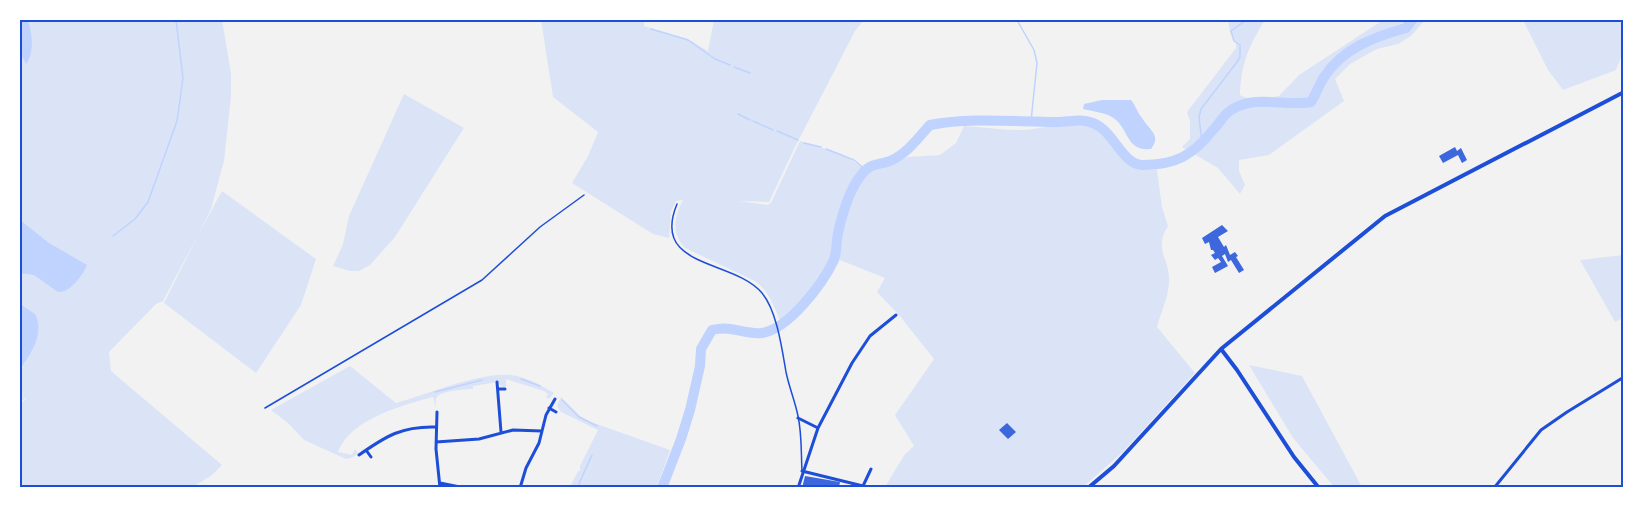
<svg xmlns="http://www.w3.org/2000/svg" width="1643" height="507" viewBox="0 0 1643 507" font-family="'Source Sans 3',sans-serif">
<rect width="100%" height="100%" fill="#f2f2f2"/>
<path fill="#dbe4f7" d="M20,20H222L231,73V97L224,161L211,209L199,233L222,191L316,259L301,305L256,373L164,303L199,233L163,301L156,304L109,352L111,371L222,465L212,475L193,487H20V405L27,397L20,402Z
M541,20H644V26L688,39L708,51L714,20H864L855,31L795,147L769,202L739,201L767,205L771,203L800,141L842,154L870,172L881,165L892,164L908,157L940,155L956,143L964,126C983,127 1001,130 1020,130C1043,130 1072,117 1094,128C1122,142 1114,171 1157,170L1162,207L1168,226C1153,250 1170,258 1169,281C1169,296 1161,312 1157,327L1195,373L1123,452L1083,487H885L905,454L914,446L895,415L934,359L899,315L877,292L885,278L835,258C823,279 804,313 781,323C774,307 770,292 755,281L685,248C671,233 674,217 683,200L676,201L671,211L669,238L653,234L572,183L588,156L598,132L553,97Z
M1228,20H1265C1249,46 1241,63 1240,95L1253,101L1279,96L1299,75L1383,20H1425L1411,36L1398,44L1377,49L1350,64L1335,79L1344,101L1269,155L1239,160V171L1245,185L1240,194L1218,168L1182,147L1190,139V121L1187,112L1236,48V43L1230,32Z
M1523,20H1623V53L1616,70L1563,90L1548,70Z
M404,94L464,128L395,237L370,265L359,271H350L333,266L343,244L349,216Z
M1623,255V318L1615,322L1580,260Z
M1249,365L1302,376L1362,487H1334L1293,438Z
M350,366L396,403C428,394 479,372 511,375C527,377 540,385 554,393L549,399L546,397L548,394L544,391L506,379V388L501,386L498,382L473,386V389C466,389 440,391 437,397C435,400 436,404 436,408L433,397C403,405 350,419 338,452L352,455L355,449L358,453L353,457L346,459L304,440L288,423L271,410Z
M561,397L580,416L591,422L670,450L657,487H570L578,471H580V466L598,430L561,412L557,406Z"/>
<path fill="#bfd3fe" d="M20,20H28C32,34 35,52 26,64L20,52Z
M1102,100H1131C1136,106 1137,112 1142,118C1149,130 1162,135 1151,149C1127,151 1130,133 1116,120C1107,112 1094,112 1083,109L1084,104Z
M20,220L49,243L87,265C83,275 70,293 58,292L34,275L20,273Z
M20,304L35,314C45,333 31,354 20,369Z"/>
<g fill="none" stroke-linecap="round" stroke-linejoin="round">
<path stroke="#bfd3fe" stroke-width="1.5" d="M1017,20L1034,50L1037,63L1031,121
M651,29L688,40L715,59L730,65
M734,67L750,73
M738,114L750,120
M753,121L773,130
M777,131L798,140
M804,143L821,147
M1202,143L1199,117L1201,109L1237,62L1240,57V45L1234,41L1231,31L1246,20
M826,149L854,160L866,170
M113,236L135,219L148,202L177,121L183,78L176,20
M521,379L540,386
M435,392L482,380
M562,400L579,417L597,426
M577,488L592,455"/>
<path stroke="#bfd3fe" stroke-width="10" d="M662,488L681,439L690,410L700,366L701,349L712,330C733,325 744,335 762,333C789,329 823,283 834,260C837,252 836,242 838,233C842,215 848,193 859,178C869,163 875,166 890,161C907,154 918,138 930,125C972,117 1015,122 1057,122C1070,122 1080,118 1093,123C1114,131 1122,165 1143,165C1176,165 1193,155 1213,130C1219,124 1224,114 1231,110C1257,94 1284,107 1311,102C1316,94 1319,85 1324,77C1343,48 1374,37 1406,28L1412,20"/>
</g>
<path fill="#3d67dc" d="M1455,147L1457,151L1461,148L1467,160L1462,163L1458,155L1443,163L1439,156Z
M1222,225L1228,231L1218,237L1224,247L1226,245L1230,255L1235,252L1238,256L1236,257L1244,270L1239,273L1231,260L1228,262L1225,254L1222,256L1228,266L1215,273L1212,267L1221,262L1218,258L1215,260L1211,255L1215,253L1213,250H1211L1209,242L1205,244L1202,238Z
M1007,423L1016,432L1008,439L999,430Z
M805,476L840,482L839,487L829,485L828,488H815L807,485V488H802Z"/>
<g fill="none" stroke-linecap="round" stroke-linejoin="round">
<path stroke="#1d4ed8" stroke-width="1.5" d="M265,408L482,280L540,227L584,195"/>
<path stroke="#1d4ed8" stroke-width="1.5" d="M677,204C650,269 734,259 762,293C777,311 782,349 786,372C789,387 795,401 798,416C802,434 801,453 802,471"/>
<path stroke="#1d4ed8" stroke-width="3" d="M497,382L501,432
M499,389H505
M549,408L556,412
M437,412L436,449L440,488
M798,418L818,428
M436,442L479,439L513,430L542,431
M366,450L371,457
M359,455C386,436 402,426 436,427
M802,471L863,486L871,469
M440,483L465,488
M520,488L526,468L539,443L546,415L555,399
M798,488L818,428L852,363L870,336L896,315
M1494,488L1541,430L1567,412L1624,377"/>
<path stroke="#1d4ed8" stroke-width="4" d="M1221,349L1237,370L1294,457L1319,488
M1088,488L1114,466L1221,349L1385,216L1624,92"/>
</g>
<rect width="1643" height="507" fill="none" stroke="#ffffff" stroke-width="42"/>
<rect x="21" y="21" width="1601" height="465" fill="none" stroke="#1d4ed8" stroke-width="2"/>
</svg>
